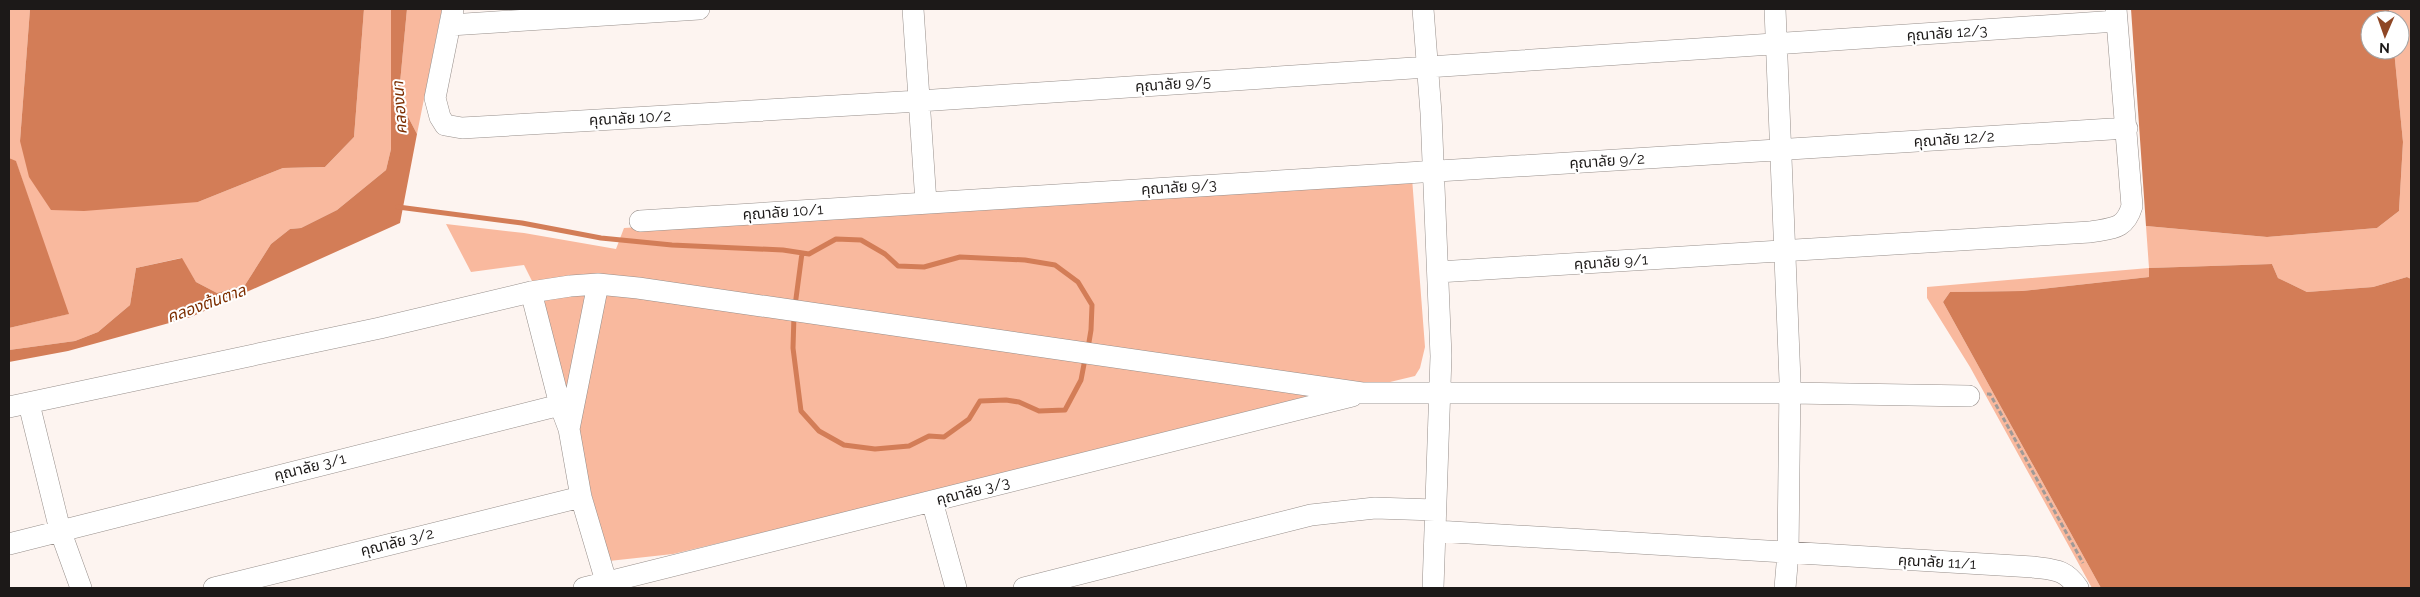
<svg xmlns="http://www.w3.org/2000/svg" width="2420" height="597" viewBox="0 0 2420 597" font-family="Raleway,'Noto Sans Thai',sans-serif">
<rect width="100%" height="100%" fill="#fdf4f0"/>
<path fill="#f9b99e" d="M9,9H30L20,141L198,202L283,168L325,167L354,137L364,9H391V149L386,170L337,210L301,228L290,229L271,244L245,285L217,293L196,282L181,258L136,268L130,305L98,332L75,341L9,350V328L68,314L16,162L9,158Z
M407,9H442L417,134L406,113L400,83Z
M2389,9H2411V279L2407,277L2373,287L2307,292L2278,278L2272,264L2149,268V277L2022,291L1950,292L1943,302L2101,588H2092L1970,367L1927,298V287L2149,268L2146,226L2267,237L2377,228L2399,211L2403,142L2394,50H2400V20H2390Z
M1412,178L1425,347L1420,368L1415,376L673,554L609,561L540,297L524,265L471,272L446,224L524,233L616,249L624,228L1334,186Z"/>
<path fill="#d37d57" d="M30,9H364L354,137L325,167L283,168L198,202L84,211L51,210L29,177L20,141Z
M391,9H407L400,83L406,113L417,134L400,223L191,317L68,351L9,362V350L75,341L98,332L130,305L136,268L182,258L196,282L217,293L245,285L271,244L290,229L301,228L337,210L386,170L391,149Z
M2131,9H2389L2390,20H2370V50H2394L2403,142L2399,211L2377,228L2267,237L2146,226Z
M9,158L16,161L69,314L9,328Z
M2272,264L2278,278L2307,292L2373,287L2407,277L2411,279V588H2101L1943,302L1950,292L2022,291L2149,277V268Z"/>
<g fill="none" stroke-linecap="round" stroke-linejoin="round">
<path stroke="#d37d57" stroke-width="5" d="M398,207L522,223L601,238L672,245L783,250L809,254L836,239L861,240L885,254L898,266L924,267L960,257L1025,260L1055,265L1078,282L1092,305L1091,330L1088,348
M795,306L802,253
M794,315L793,348L801,411L819,431L844,445L875,449L909,446L929,436L944,437L969,419L980,401L1006,400L1019,402L1039,411L1065,410L1081,380L1085,359"/>
<defs>
<path id="minor" d="M453,9L435,98L440,117L445,125L462,128L919,101L2117,21
M913,9L926,203
M1423,9L1431,113L1441,356L1433,588
M1775,9L1790,381L1788,553L1785,588
M450,25L699,9
M640,221L2127,128
M1438,272L2090,232C2112,228 2125,230 2132,206L2116,9
M531,292L560,405L569,429L581,497L608,588
M29,404L60,530L81,588
M9,407L380,328L531,292L570,286L598,284L638,288L1362,393H1791L1969,396
M569,429L598,284
M932,501L956,588
M1436,531L2033,567C2055,570 2065,569 2078,588
M9,544L560,405
M214,588L581,497
M584,588L1352,396
M1024,588L1311,515L1375,508L1435,510"/>
</defs>
<use href="#minor" stroke="#978f8b" stroke-width="22"/>
<path stroke="#a19a97" stroke-width="3" stroke-dasharray="5 2.5" stroke-linecap="butt" d="M1987,394H1990L2083,563"/>
<use href="#minor" stroke="#fff" stroke-width="21"/>
</g>
<g text-anchor="middle" stroke-width="4" stroke-linejoin="round" paint-order="stroke">
<g font-size="15" fill="#1c1918" stroke="#fff">
<text transform="translate(1947 33) rotate(-4)" y="5">คุณาลัย 12/3</text>
<text transform="translate(1173 84) rotate(-4)" y="5">คุณาลัย 9/5</text>
<text transform="translate(630 118) rotate(-3)" y="5">คุณาลัย 10/2</text>
<text transform="translate(1954 139) rotate(-4)" y="5">คุณาลัย 12/2</text>
<text transform="translate(1607 161) rotate(-4)" y="5">คุณาลัย 9/2</text>
<text transform="translate(1179 187) rotate(-4)" y="5">คุณาลัย 9/3</text>
<text transform="translate(783 212) rotate(-4)" y="5">คุณาลัย 10/1</text>
<text transform="translate(1611 262) rotate(-4)" y="5">คุณาลัย 9/1</text>
<text transform="translate(310 467) rotate(-14)" y="5">คุณาลัย 3/1</text>
<text transform="translate(973 491) rotate(-14)" y="5">คุณาลัย 3/3</text>
<text transform="translate(397 542) rotate(-14)" y="5">คุณาลัย 3/2</text>
<text transform="translate(1937 562) rotate(3)" y="5">คุณาลัย 11/1</text>
</g>
<g font-size="16" font-style="italic" fill="#7c2e00" stroke="#fff">
<text transform="translate(399 108) rotate(-94)" y="6">คลองนา</text>
<text transform="translate(206 303) rotate(-20)" y="6">คลองต้นตาล</text>
</g>
</g>
<rect width="2420" height="597" fill="none" stroke="#1c1918" stroke-width="20"/>
<g transform="translate(2385 35) rotate(182)"><circle r="24" fill="#ffffff" stroke="#a4a3a3"/>
<path d="M0-4L9 19L0 12L-9 19Z" fill="#8f4725"/>
<text y="-8" font-size="14" font-weight="bold" text-anchor="middle" fill="#1c1918">N</text>
</g>
</svg>
